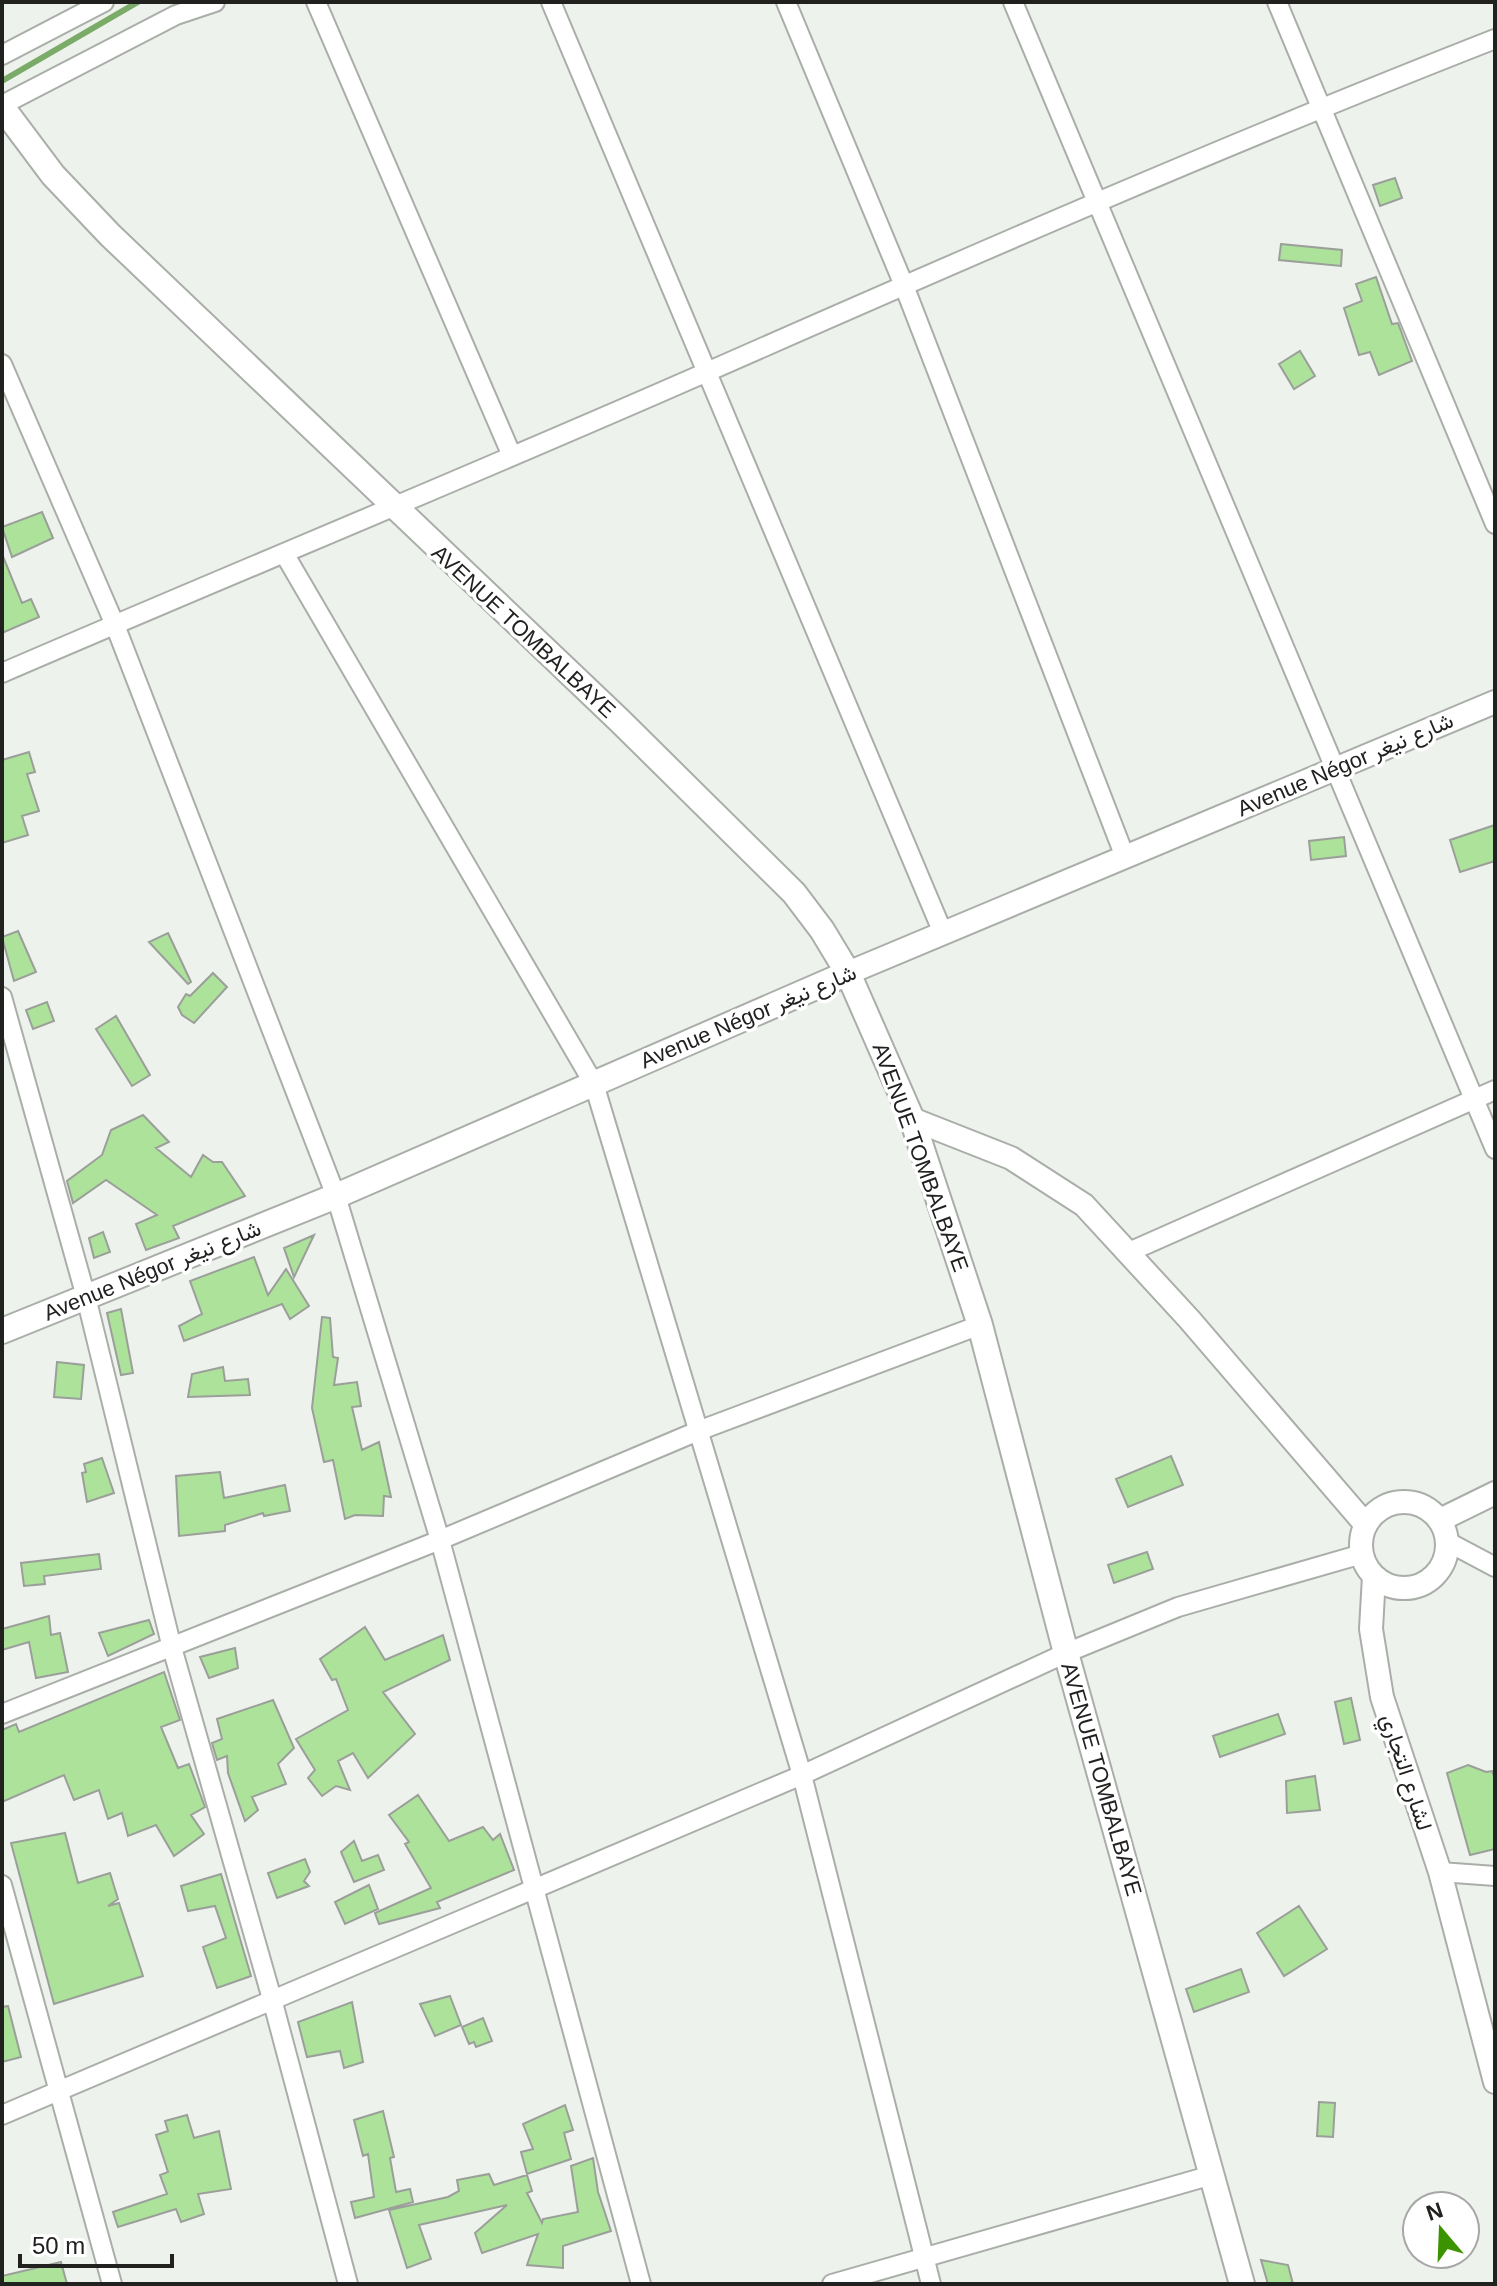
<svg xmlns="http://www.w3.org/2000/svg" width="1497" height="2286" viewBox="0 0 1497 2286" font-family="Helvetica,Vazirmatn,sans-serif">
<rect width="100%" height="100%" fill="#eef2ec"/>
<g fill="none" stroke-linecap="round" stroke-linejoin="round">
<path stroke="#7aab68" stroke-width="6" d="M2,81L138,2"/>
</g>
<path fill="#ade29b" stroke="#9b9f99" stroke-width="2" d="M1395,178L1402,198L1380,206L1373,185Z
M1281,244L1342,250L1341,266L1279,260Z
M1376,277L1392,324L1398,323L1412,361L1379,375L1370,352L1359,355L1344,308L1362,301L1356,284Z
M1300,351L1315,376L1294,389L1279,364Z
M42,512L53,538L12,557L2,527Z
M2,554L22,603L31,599L39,617L2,633Z
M29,752L35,772L27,774L39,811L22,816L28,835L2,843V760Z
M1495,825V861L1460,872L1450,840Z
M1344,837L1346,856L1311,860L1309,841Z
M18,931L36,972L14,981L2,937Z
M168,933L191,982L188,984L149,942Z
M213,973L227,987L194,1023L182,1015L178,1007L186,994L190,996Z
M47,1002L54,1021L33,1029L26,1010Z
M116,1016L150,1075L132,1086L96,1029Z
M143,1115L169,1142L156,1148L191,1177L203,1155L213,1162H222L245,1196L173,1226L179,1238L146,1250L136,1224L157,1215L106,1180L73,1203L67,1181L102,1155L111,1130Z
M103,1232L110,1252L94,1258L89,1238Z
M314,1235L294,1277L284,1248Z
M254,1257L268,1295L286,1269L309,1306L290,1319L282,1304L184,1341L179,1326L202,1314L190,1281Z
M121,1309L133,1373L121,1375L107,1313Z
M322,1317L330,1318L333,1357L338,1358L334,1385L357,1382L361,1406L352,1407L362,1450L379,1442L391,1497L384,1496L383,1516L355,1515L345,1519L333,1460L324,1462L312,1408Z
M57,1362L84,1365L81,1399L54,1397Z
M223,1367L225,1381L248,1379L250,1395L188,1397L192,1374Z
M1171,1456L1183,1485L1128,1507L1116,1479Z
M102,1458L114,1493L87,1502L82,1473L86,1472L84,1464Z
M220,1472L224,1498L285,1485L290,1511L264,1516L263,1513L225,1525V1531L179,1536L176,1476Z
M1147,1552L1153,1569L1114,1583L1108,1565Z
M99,1554L101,1569L44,1576L45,1584L24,1586L21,1563Z
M49,1616L51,1635L60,1633L68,1672L36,1678L29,1642L2,1650V1629Z
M149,1620L154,1634L108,1656L99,1633Z
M365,1627L385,1660L443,1635L450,1660L383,1692L415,1734L368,1778L353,1753L338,1761L350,1790L336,1786L322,1796L308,1778L315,1770L296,1739L348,1710L336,1679L332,1680L320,1659Z
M235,1648L238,1668L209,1678L200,1657Z
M164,1672L180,1720L161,1727L178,1768L189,1764L205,1807L191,1815L204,1834L174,1856L156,1825L128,1836L122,1813L108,1819L99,1790L74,1800L64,1775L2,1802V1730L16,1724L19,1732Z
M1351,1698L1360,1740L1344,1744L1335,1702Z
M273,1700L294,1748L278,1764L286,1784L252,1797L258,1810L245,1821L228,1773L227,1756L217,1760L212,1743L222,1739L217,1719Z
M1278,1714L1285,1734L1220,1757L1213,1736Z
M1468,1765L1486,1772L1492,1771L1495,1779V1849L1470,1855L1447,1773Z
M1315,1776L1320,1810L1287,1813L1286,1781Z
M418,1795L449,1841L483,1827L493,1840L500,1834L514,1870L437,1902L440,1908L379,1924L375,1913L431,1888L405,1844L409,1842L389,1815Z
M65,1833L78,1883L110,1873L118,1899L108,1906L119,1903L143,1976L54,2004L11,1843Z
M354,1841L362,1861L378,1855L384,1870L354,1882L341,1852Z
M305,1859L310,1872L304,1881L309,1886L277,1898L268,1873Z
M221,1874L251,1976L217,1988L203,1947L226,1938L215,1906L188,1911L181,1886Z
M369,1885L378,1909L345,1924L335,1902Z
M1299,1906L1327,1949L1284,1976L1257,1933Z
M1241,1969L1249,1992L1194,2012L1186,1989Z
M450,1996L461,2025L435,2036L420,2004Z
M352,2002L363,2062L344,2068L340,2051L307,2057L298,2022Z
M8,2006L21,2057L2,2062V2007Z
M483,2018L492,2041L476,2047L474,2042L469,2044L462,2027Z
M1319,2102L1335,2103L1333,2137L1317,2136Z
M565,2105L573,2130L564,2133L571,2159L527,2174L521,2152L533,2149L523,2124Z
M383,2111L394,2157L390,2158L396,2192L410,2189L413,2202L355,2218L351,2202L374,2197L368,2154L363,2156L354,2120Z
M187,2115L194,2138L219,2131L231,2189L198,2194L204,2214L181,2222L176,2209L118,2227L113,2212L167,2194L160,2175L168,2172L156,2135L168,2131L165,2121Z
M593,2158L598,2192L611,2231L563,2246V2268L527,2265L538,2234L482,2253L475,2233L507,2205L419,2225L431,2259L407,2268L389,2210L448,2197L459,2191L457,2180L489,2174L494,2185L527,2175L532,2191L527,2193L542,2223L543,2219L578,2212L571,2166Z
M1261,2260L1288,2265L1293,2284H1268Z
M61,2262L67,2284H2V2276Z"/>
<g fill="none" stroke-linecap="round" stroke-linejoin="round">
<defs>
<path id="minor" d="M316,2L512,456
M551,2L943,933
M786,2L903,283L1125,857
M1013,2L1495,1149
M1277,2L1495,524
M2,55L104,2
M2,105L176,15L215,2
M2,364L115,625L336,1196L440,1540L641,2284
M285,555L594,1084L802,1775L931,2284
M2,673C236,572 473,475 707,372C968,257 1229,143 1495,39
M2,997L86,1297L171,1644L272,1999L348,2284
M1129,1252L1495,1090
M1448,1542L1495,1567
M2,1714L440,1540L698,1431L980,1325
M1440,1872L1495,1876
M2,1885L112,2284
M2,2115L802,1775L1066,1653L1178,1607L1362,1554
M832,2284L1212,2175"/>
<path id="tertiary" d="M848,973L1495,702
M912,1119L1011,1158L1084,1205L1189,1319L1366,1525
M1361 1545a43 43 0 1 1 86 0a43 43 0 1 1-86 0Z
M1440,1520L1495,1493
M1374,1576L1371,1629L1382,1697L1440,1872L1495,2082"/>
<path id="secondary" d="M2,107L53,175L110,235L619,720L794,893L822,930L848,973L912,1119L980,1325L1066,1653L1242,2284
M2,1331L336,1196L848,973"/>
</defs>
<use href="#minor" stroke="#aaaea9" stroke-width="22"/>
<use href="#tertiary" stroke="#aaaea9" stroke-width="26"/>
<use href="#secondary" stroke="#aaaea9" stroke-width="28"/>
<use href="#minor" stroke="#fff" stroke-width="18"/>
<use href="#tertiary" stroke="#fff" stroke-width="22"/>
<use href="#secondary" stroke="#fff" stroke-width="24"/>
</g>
<g text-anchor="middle" stroke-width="7" stroke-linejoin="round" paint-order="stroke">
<g font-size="22" fill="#212220" stroke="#fff">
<text transform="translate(524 631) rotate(43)" y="8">AVENUE TOMBALBAYE</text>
<text transform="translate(1345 764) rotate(-23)" y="8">Avenue Négor شارع نيغر</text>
<text transform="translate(748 1016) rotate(-23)" y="8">Avenue Négor شارع نيغر</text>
<text transform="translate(921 1157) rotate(70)" y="8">AVENUE TOMBALBAYE</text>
<text transform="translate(152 1270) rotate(-22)" y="8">Avenue Négor شارع نيغر</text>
<text transform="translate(1407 1772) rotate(72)" y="8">لشارع التجاري</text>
<text transform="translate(1102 1779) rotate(74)" y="8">AVENUE TOMBALBAYE</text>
</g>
</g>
<rect width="1497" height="2286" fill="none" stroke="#212220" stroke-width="8"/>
<g transform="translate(1441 2230) rotate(341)"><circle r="38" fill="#ffffff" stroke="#a6a7a6" stroke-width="2"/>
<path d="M0-6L14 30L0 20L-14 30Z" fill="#3c9300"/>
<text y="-12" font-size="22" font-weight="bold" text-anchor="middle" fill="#212220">N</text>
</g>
<path d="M20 2254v12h152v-12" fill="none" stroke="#212220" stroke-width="4"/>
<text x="32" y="2254" font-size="24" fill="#212220" stroke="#ffffff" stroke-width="6" paint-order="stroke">50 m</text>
</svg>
